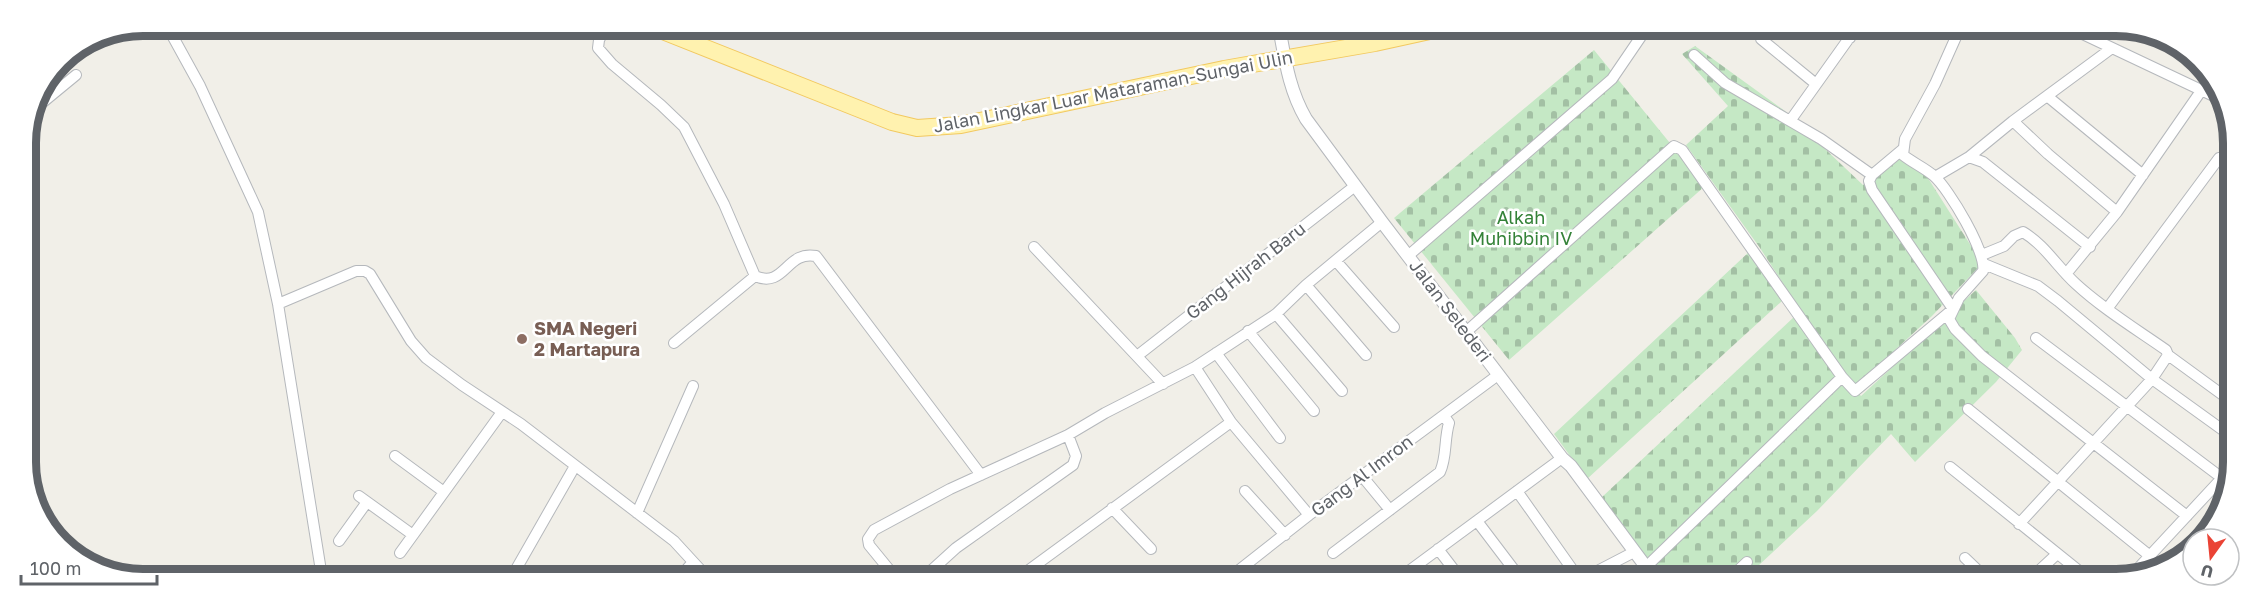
<svg xmlns="http://www.w3.org/2000/svg" width="2259" height="605" viewBox="0 0 2259 605" font-family="'Golos Text',sans-serif">
<defs>
<pattern id="cemetery-stones" width="16" height="16" patternUnits="userSpaceOnUse" patternTransform="scale(1.5)"><rect width="16" height="16" fill="#c5e8c5"/><path d="M2 7V4a2 2 0 0 1 4 0v3zM10 15v-3a2 2 0 0 1 4 0v3z" fill="#a3c0a4"/></pattern>
</defs>
<rect width="100%" height="100%" fill="#f1efe8"/>
<path fill="url(#cemetery-stones)" d="M1695,46L1785,111L1863,185L1901,153L1919,164L1980,260L1978,268L1932,316L1856,386L1841,373L1760,248L1686,145L1728,106L1682,54Z
M1594,50L1705,186L1509,360L1394,218Z
M1750,251L1782,301L1587,479L1554,434Z
M1976,290L2015,338L2022,350L1996,382L1915,462L1891,434L1817,511L1744,579H1662L1601,498L1795,316L1817,348L1861,396Z"/>
<g fill="none" stroke-linecap="round" stroke-linejoin="round">
<defs>
<path id="minor" d="M167,26L200,86L258,212L278,304L322,577
M606,26L599,40L598,48L612,64L661,105L684,127L724,204L755,276
M1836,27L1850,38
M1960,28L1935,84L1905,139L1903,155C1913,163 1925,168 1934,176C1949,189 1987,253 1983,271L1959,298L1949,319L1955,329L1982,356L2187,516
M2070,28L2220,99
M1761,39L1816,84
M1375,43L1385,27
M1694,55L1725,83L1821,139L1872,175
M2047,96L2143,175
M31,112L76,75
M1790,121L1857,27
M2013,121L2048,154L2117,212
M1969,157L2013,121L2112,48
M1935,177L1969,157L1983,162L2090,247
M1034,247L1163,384
M1409,255L1612,79L1642,35L1651,27
M1982,255L2004,246L2014,236L2023,232C2045,245 2058,268 2076,284C2103,309 2136,329 2166,350L2168,355L2152,379L2019,524
M1336,261L1394,327
M1984,264L2038,286L2058,301L2152,379L2231,436
M2066,274L2117,212L2201,91
M1306,285L1366,355
M278,304L356,271H365L370,274L411,341L426,358L462,385L521,424L674,541L708,578
M2107,309L2219,158
M1276,314L1342,391
M1248,331L1314,411
M1466,332L1674,146L1682,150L1842,377L1855,391L1953,309L1872,190L1869,181L1872,175L1903,149
M2036,338L2222,478L2231,480
M674,343L755,276C785,289 786,250 816,256L981,475
M1216,353L1280,438
M2168,355L2231,401
M1137,356L1355,186
M1195,367L1231,422L1309,515
M1968,409L2150,556
M395,456L444,492
M1950,467L2089,579
M1362,476L1390,510
M1245,491L1285,535
M1517,491L1572,569
M359,496L413,535
M1112,508L1151,549
M637,513L693,386
M1477,521L1521,579
M339,541L367,502
M1438,549L1461,579
M400,553L502,412
M1333,553L1440,472C1447,457 1444,440 1449,423L1444,416
M1965,558L1987,579
M1646,567L1842,377
M2131,576L2222,478L2231,465
M511,578L575,466
M679,578L693,562
M896,578L869,545L868,539L874,530L950,489L1068,435L1105,413L1195,367L1276,314L1306,285L1382,222
M923,578L956,548L1073,465L1076,456L1068,435
M1018,578L1231,422
M1229,578L1309,515L1498,375
M1398,579L1562,458
M1582,579L1634,552
M1729,579L1747,562
M2030,579L2057,554"/>
<path id="tertiary" d="M1279,27C1285,59 1289,90 1306,119L1382,222L1562,458L1571,466L1655,579"/>
<path id="primary" d="M650,26L892,122L917,128L961,125L1224,69L1375,43L1448,27"/>
</defs>
<use href="#minor" stroke="#b5b8bc" stroke-width="12"/>
<use href="#tertiary" stroke="#b5b8bc" stroke-width="14"/>
<use href="#primary" stroke="#f2c960" stroke-width="18"/>
<use href="#minor" stroke="#fff" stroke-width="10"/>
<use href="#tertiary" stroke="#fff" stroke-width="12"/>
<use href="#primary" stroke="#fff2af" stroke-width="16"/>
</g>
<circle fill="#8d6e63" stroke="#fff" stroke-width="2" cx="522" cy="339" r="6"/>
<g text-anchor="middle" stroke-width="5" stroke-linejoin="round" paint-order="stroke">
<g font-size="18" fill="#5f6368" stroke="#fff">
<text transform="translate(1113 92) rotate(-11)" y="6">Jalan Lingkar Luar Mataraman-Sungai Ulin</text>
<text transform="translate(1246 271) rotate(-38)" y="6">Gang Hijrah Baru</text>
<text transform="translate(1450 311) rotate(53)" y="6">Jalan Selederi</text>
<text transform="translate(1362 476) rotate(-37)" y="6">Gang Al Imron</text>
</g>
<g font-size="18" fill="#348238" stroke="#fff">
<text x="1521" y="224">Alkah<tspan x="1521" dy="21">Muhibbin IV</tspan></text>
</g>
<g font-size="18" font-weight="bold" fill="#785e54" stroke="#fff" text-anchor="start">
<text x="534" y="335">SMA Negeri<tspan x="534" dy="21">2 Martapura</tspan></text>
</g>
</g>
<path d="M0 0H2259V605H0ZM143 36H2116A107 107 0 0 1 2223 143V462A107 107 0 0 1 2116 569H143A107 107 0 0 1 36 462V143A107 107 0 0 1 143 36Z" fill="#fff" fill-rule="evenodd"/>
<path fill="none" stroke="#5f6368" stroke-width="8" d="M143 36H2116A107 107 0 0 1 2223 143V462A107 107 0 0 1 2116 569H143A107 107 0 0 1 36 462V143A107 107 0 0 1 143 36Z"/>
<g transform="translate(2211 557) rotate(195)"><circle r="28" fill="#ffffff" stroke="#bfc1c3" stroke-width="1.5"/>
<path d="M0-4.5L10 22L0 15L-10 22Z" fill="#ea4335"/>
<text y="-9" font-size="16" font-weight="bold" text-anchor="middle" fill="#5f6368">U</text>
</g>
<path d="M21 575v9h136v-9" fill="none" stroke="#5f6368" stroke-width="3"/>
<text x="30" y="575" font-size="18" fill="#5f6368" stroke="#ffffff" stroke-width="4.5" paint-order="stroke">100 m</text>
</svg>
